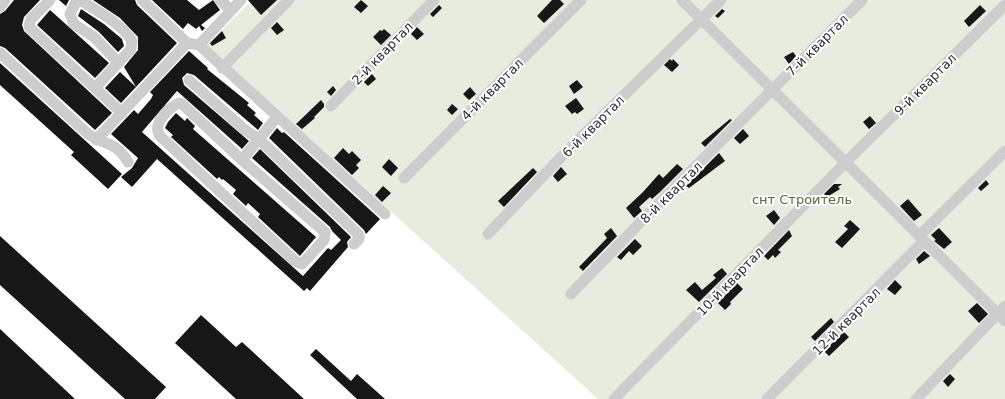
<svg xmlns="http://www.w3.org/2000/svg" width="1005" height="399" viewBox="0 0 1005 399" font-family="'DejaVu Sans',sans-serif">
<rect width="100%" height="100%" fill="#fff"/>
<path fill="#e7edde" d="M252,0H1005V399H598L207,45Z"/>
<path fill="#171717" d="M14,0H40L24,17L22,25L24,31L112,113L95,130L5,48L0,46V14L5,11Z
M59,0H69L66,6Z
M93,0H135L137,5L177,43L136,87L124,67L138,50V37L120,18Z
M152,0H187L199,10L213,0L220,10L201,25L205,28L202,31L199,26L196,29L188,23L183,29Z
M248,0H277L261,15Z
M361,0L368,6L361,13L354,7Z
M552,0H560L564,4L544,23L537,16Z
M439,5L442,8L433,17L430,14Z
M980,5L986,11L969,27L964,21Z
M81,9L104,24L122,39L124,46L118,52L99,32L78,16Z
M722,9L725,11L718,18L715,16Z
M50,10L109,63L95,78L37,25Z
M277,22L284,30L277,35L271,28Z
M417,27L424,34L417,40L411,34Z
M384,29L391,35L381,45L373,37L380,30L382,31Z
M222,31L226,38L212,46L210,43Z
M189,51L208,68L207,69L249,103L247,105L256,113L254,115L263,123L258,130L194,75L187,73L182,78L184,85L249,141L242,149L177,91L142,132L303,276L328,248L331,250L341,240L332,231L330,227L252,158L260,149L351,237L347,242L348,247L310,291L307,288L304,291L157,159L132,187L121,177L132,168L138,158L111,134L134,110L138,114L151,99L153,95L150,92Z
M793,52L796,56L789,64L784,57Z
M670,59L672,61L673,59L679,65L672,72L664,65Z
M0,63L122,174L108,189L71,155L74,152L0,85Z
M120,72L136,87L121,103L105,88Z
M372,74L376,79L368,86L364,82Z
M577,80L583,87L574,94L569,86Z
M333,86L336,90L331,96L327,92Z
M470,87L476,94L469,100L463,94Z
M576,98L584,109L577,114L575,112L572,114L565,106Z
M321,100L324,104V107L314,117L315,118L302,129L296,124Z
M452,104L458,109L452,115L447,110Z
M176,113L185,121L187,118L195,126L193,129L316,237L300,256L258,217L260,214L248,203L246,206L233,194L236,190L223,179L222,180L219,177L217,179L171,137L173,135L165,128L168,122Z
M870,116L876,123L869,129L863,122Z
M730,119L732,120L705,147L701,143Z
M277,128L282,133L284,132L380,219L366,234L364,230L269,138Z
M743,129L749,136L740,144L734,138Z
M343,148L349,154L352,151L361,160L356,165L359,168L352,175L334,158Z
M719,153L725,161L689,188L686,186Z
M389,159L398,168L391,176L382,167Z
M677,164L683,169L660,192L652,199L650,197L639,207L642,211L634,218L626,208L643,192L659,174L663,178Z
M561,167L567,174L558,182L553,176Z
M533,168L537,172L504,207L498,201Z
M986,180L989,184L981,191L978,188Z
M834,184H842L838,187L840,189L827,197L824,194Z
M383,186L391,193L382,202L375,195Z
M908,199L922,215L914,221L900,206Z
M774,210L780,218L774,225L766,216Z
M850,220L860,229L842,248L835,242L848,229L844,226Z
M611,228L617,236L583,271L579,267L607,238L604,234Z
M939,228L952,242L944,249L934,241L936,240L931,235Z
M789,230L792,236L778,250L781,252L775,258L773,255L768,260L764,256Z
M0,236L166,387L155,399H125L0,285Z
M635,239L642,246L633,255L629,251L621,260L617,257Z
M924,251L930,256L919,264L916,259Z
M722,268L727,274L699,302L686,290L695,282L702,290L716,278L713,275Z
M895,280L902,287L895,295L887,289Z
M737,283L743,289L730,302L731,304L725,310L718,303Z
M977,303L988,314L979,323L968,311Z
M201,315L236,347L242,342L304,399H236L175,343Z
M831,318L834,322L815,341L811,337Z
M0,329L75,399H0Z
M844,332L849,337L829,356L824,351Z
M316,349L351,381L357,374L385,399H357L310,355Z
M950,374L955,379L948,387L943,381Z"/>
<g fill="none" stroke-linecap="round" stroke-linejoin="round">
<path stroke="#cdcdcd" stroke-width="11" d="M50,0L31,19L29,26L30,28L122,113
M77,0L70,14L74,24L94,37L118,62
M80,0C97,11 121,23 132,41L131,49L95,88
M142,0L187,43L199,45L385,214
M220,0L231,10
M682,0L1005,321
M0,7L5,0
M199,45L241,0
M0,53L88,134C105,146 116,141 128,162
M222,68L289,0
M189,80L244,129L259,139L242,160L325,232L324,240L302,264L295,261L161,137C150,126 168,108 179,103L182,104L242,160
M331,106L434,0
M277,117L259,139L359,235V239L354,244
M96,140L187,43
M404,178L581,0
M488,234L561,157L721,0
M919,236L1005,151
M571,294L663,199L862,0
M614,399L845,163L1005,5
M767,399L924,241
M916,399L1005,306"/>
</g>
<g text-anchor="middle" stroke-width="4" stroke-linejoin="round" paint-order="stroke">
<g font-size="13" fill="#303030" stroke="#fff">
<text transform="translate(817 45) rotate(-45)" y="5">7-й квартал</text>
<text transform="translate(382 53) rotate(-46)" y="5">2-й квартал</text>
<text transform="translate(925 84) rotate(-45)" y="5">9-й квартал</text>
<text transform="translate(492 89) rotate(-45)" y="5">4-й квартал</text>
<text transform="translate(593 126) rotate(-45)" y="5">6-й квартал</text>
<text transform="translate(671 192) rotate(-45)" y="5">8-й квартал</text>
<text transform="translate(730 281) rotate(-46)" y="5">10-й квартал</text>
<text transform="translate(846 321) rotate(-45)" y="5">12-й квартал</text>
</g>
<g font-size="13" fill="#556c3d" stroke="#fff">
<text x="802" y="204">снт Строитель</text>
</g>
</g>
</svg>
